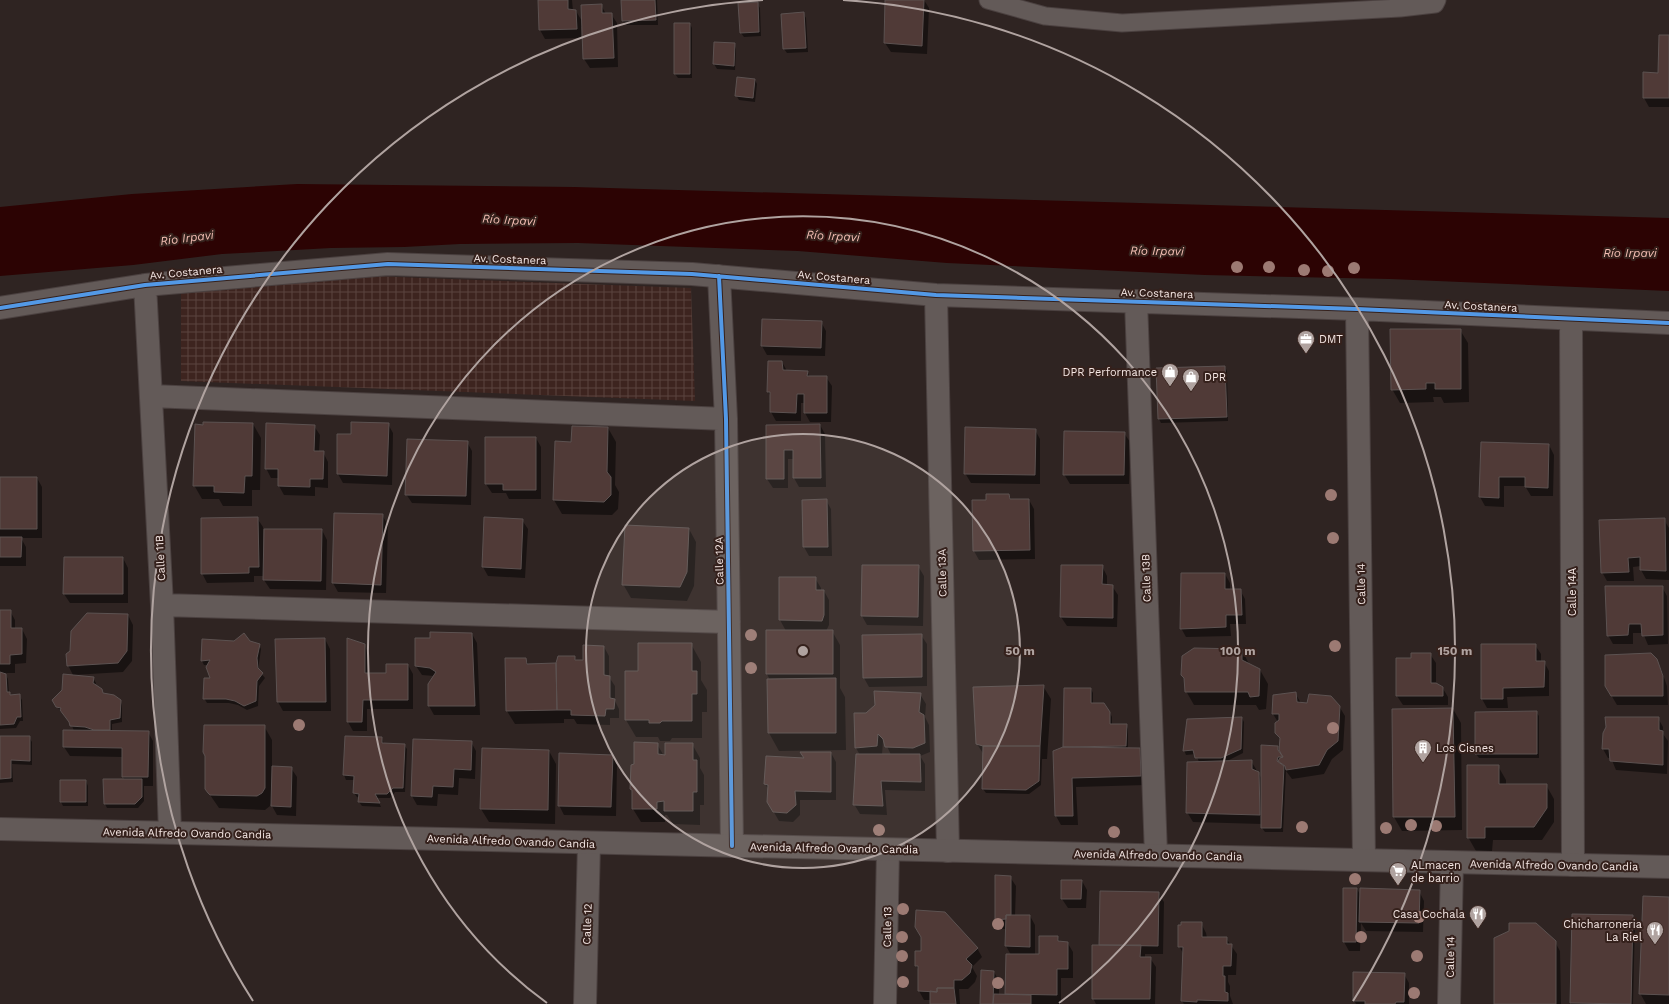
<svg xmlns="http://www.w3.org/2000/svg" width="1669" height="1004" viewBox="0 0 1669 1004" font-family="'Work Sans',sans-serif">
<defs>
<pattern id="industrial-grid" width="8" height="8" patternUnits="userSpaceOnUse"><rect width="8" height="8" fill="#3d241f"/><path d="M0 4h8M4 0v8" fill="none" stroke="#5a443f"/></pattern>
</defs>
<rect width="100%" height="100%" fill="#2f2422"/>
<path fill="url(#industrial-grid)" d="M371,276L691,288L695,401L181,381V291Z"/>
<path fill="#2c0303" d="M297,184L574,187L1669,218V291L1390,279L1205,275L947,263L798,251L578,243L460,244L404,247L331,248L222,254L133,265L0,276V207L132,194Z"/>
<path fill="#0007" fill-rule="evenodd" d="M539,0H572L573,11H576L583,23L601,5L606,14H611L617,23L618,67L590,68L584,59L583,27H581V38L545,39L540,30Z
M622,0H657L658,25H626L623,21Z
M886,0H924L929,8L927,54L891,52L885,43Z
M757,3L760,8L761,36L744,37L741,33Z
M803,13L806,18L808,52L787,53L784,49L782,15Z
M690,24L692,28V78H678L675,74Z
M1669,36V107H1649L1644,98L1659,74Z
M715,43L734,44L736,49L735,70L717,69L714,64Z
M755,80L757,84L755,102L739,100L736,95Z
M763,320L821,322L826,331L825,356L767,355L762,346Z
M1460,330L1468,343L1469,402L1444,403L1441,397H1433L1434,402L1400,403L1392,389Z
M782,362L787,371L807,372L810,377H826L832,386L831,422H810L805,413V403H801V421H776L771,412V397L768,392Z
M1225,367L1227,371L1228,421L1161,423L1159,419Z
M253,424L261,438L260,490H252V506H223L219,499H202L194,485Z
M388,424L393,433L392,485L343,483L338,474V435H352Z
M820,425L825,434L826,487H799L794,478V459H788V488H773L767,479V426Z
M314,426L320,435L319,452H323L328,462V488L315,487V496L284,495L279,486V478H271L266,468Z
M608,428L616,442L615,485L619,492L618,509L612,515L562,514L554,500L556,442L572,443Z
M1035,430L1040,439V484L971,483L965,473Z
M1124,433L1130,442L1129,484H1070L1064,474Z
M536,438L541,447V499H509L506,493H492L486,484Z
M467,442L472,451L471,505L412,503L406,494Z
M1482,443L1549,445L1554,455L1553,496H1531L1525,486H1504V507L1485,506L1480,497Z
M0,478H37L42,487V538H21L26,547V566H0Z
M1009,495L1012,500H1029L1034,509L1035,559L979,560L974,551L973,501H987Z
M826,500L831,509L832,556H809L804,547Z
M382,515L388,525L386,593L338,592L333,583Z
M257,518L263,527V553L322,530L327,540L326,590L270,589L264,580V576H254V582L207,583L202,573Z
M485,518L522,520L528,529L525,578L488,576L483,567Z
M1664,520L1669,528V580L1646,579L1641,570V566L1633,567L1634,581H1607L1602,572Z
M689,529L696,542L694,586L687,601L631,598L623,584Z
M123,558L128,568V603H70L64,594Z
M918,566L924,576L923,626L867,625L862,616Z
M1102,566L1107,576V586H1112L1118,595L1117,627L1067,626L1061,617Z
M1225,574L1230,583V590H1240L1245,599L1246,624H1230L1231,636L1186,637L1181,628Z
M780,578H815L821,588V591H824L829,600V625L826,631H832L840,645V688L845,697L846,750L779,751L769,733L770,680L767,674V631H786L780,620Z
M1662,587L1667,596L1668,644L1648,645L1643,633H1633V644H1613L1608,635Z
M0,611H10L15,620V629H22L27,639L26,663L15,664V673H5L8,679L9,693L11,696L19,695L22,700L23,721H20L16,728L0,729Z
M128,615L133,625L132,661L123,672L73,675L68,665Z
M472,634L477,643L480,715H434L429,706L434,676L422,675L416,666L431,639Z
M921,635L927,644V686L869,687L864,678Z
M325,639L330,649L331,711H283L278,702L276,640Z
M203,640L249,642L259,645L261,649L259,663V671L265,678L259,686L258,706L247,710L238,705L229,703H207L204,698L212,679L208,665H204L202,661Z
M691,644L701,662V680L707,690V712H702V738H672L670,741H660L658,737H636L626,720L639,672Z
M364,645L369,654V674H387L408,665L413,674V709H367V731H353L348,722Z
M1482,645H1535L1541,654V662H1544L1549,671V696L1507,697L1508,708H1487L1482,699Z
M604,647L609,656V677L615,686V701L619,709V718H610V725L577,724L574,719H564V723L515,724L507,711L526,659L529,665L557,664L574,657L577,661H584Z
M1242,650L1249,664L1260,670L1268,684L1266,709L1259,710L1256,705H1194L1186,691V682L1182,675Z
M1430,654L1436,663V684L1442,687L1448,697V705H1403L1397,696L1412,659Z
M1656,659L1661,669L1667,686L1668,705H1617L1606,686Z
M93,678L96,683L95,686L101,689L104,694L120,700L122,705V722L112,724V731L148,732L153,741V786H144V801L138,808H107L105,804L125,780L123,777V757L70,756L64,747V731H74L71,723L62,712L60,711L54,700Z
M1043,686L1051,699L1047,759H1042L1041,785L1029,794L986,793L983,789L984,755L977,744Z
M1065,689H1091L1093,693V704L1110,713L1112,717V725H1126L1128,729V749H1139L1145,758L1146,785L1076,787L1078,825H1061L1056,816L1054,751L1064,747Z
M1295,693L1301,703L1339,706L1345,716L1343,750L1332,759L1324,774L1292,779L1286,771L1283,832H1265L1262,828V824L1193,822L1187,812L1199,762L1196,754L1186,755L1184,750L1242,718L1244,722L1243,753L1225,762L1251,761L1262,779L1278,747L1280,751L1281,740L1276,733L1278,722L1273,714ZM1280,751L1284,758H1282L1280,755Z
M920,694L926,704L925,717L929,725L930,752L920,756L925,764V791L885,790L887,815L860,814L854,804L860,755L856,748ZM883,741L886,744L891,755H882Z
M1453,709L1461,723L1462,830L1402,831L1394,817L1393,710Z
M1536,712L1539,716V758H1479L1476,754V713Z
M1658,718L1663,727V734L1668,741L1667,774L1616,770L1611,758H1608L1603,749L1604,733Z
M264,726L272,740V767L291,768L297,777L296,816L277,815L272,806V801L270,806L265,810L219,808L206,789Z
M0,737H29L32,742V765L12,764L13,782L0,783Z
M346,737L382,738L384,744L404,745L407,749L405,792H395L390,798H377L381,807L362,806L359,802L360,798L357,797L354,793L355,780H346L344,775Z
M471,742L476,751L475,779L459,778L458,795L438,794L437,806L417,805L412,796Z
M657,744L664,756L692,744L700,758V768L704,775V805H700V825L673,824L667,815H665V822H641L633,809V792L631,789L635,765Z
M549,751L556,764L555,824L489,822L481,809Z
M831,753L836,762V800H800V815L793,822L779,821L768,802L769,790L765,784L805,759Z
M612,756L617,765L616,816L564,815L559,805Z
M1498,766L1506,780V785H1546L1554,799V822L1542,840H1493L1492,851H1476L1468,837Z
M86,781L88,786V806H63L61,802Z
M1010,877L1016,886L1015,916H1030L1035,925V955H1040L1058,937L1060,942H1067L1073,952V978H1061V1004H981L994,972L999,981V995H1006L1007,955H1011L1006,946L1007,929H1001L996,920Z
M1082,881L1087,890L1086,908H1068L1062,899Z
M1344,889H1357L1361,896L1419,891L1424,901L1423,932L1366,931L1361,923L1360,951H1349L1344,942Z
M1158,893L1164,902L1163,954H1145V958H1150L1156,967L1155,1004H1096L1093,998L1100,946Z
M1669,898V1004H1646L1640,993Z
M1573,915L1632,916L1635,921L1633,1004H1571Z
M1201,923L1206,933L1207,938H1226L1237,954L1236,975H1228V982L1230,986V996L1233,1004H1184L1182,1001L1184,955L1179,946Z
M1510,932L1555,942L1560,951L1561,1004H1495Z
M977,948L982,957L972,967L977,976L975,982L968,989H959L960,1004H931V1000H924L919,991V971L916,966Z
M1404,974L1409,983V1004H1356L1354,1000Z"/>
<path fill="#503a37" stroke="#5c5251" d="M538,0H568V9L576,10L577,29L539,30Z
M621,0H655L656,20L622,21Z
M885,0H924L922,46L884,43Z
M758,2L759,32L740,33L738,3Z
M602,4V13H612L614,58L583,59L581,5Z
M804,12L806,48L783,49L781,14Z
M674,23H690V74H674Z
M1659,35H1669V98H1643V72L1658,73Z
M714,42L735,43L734,66L713,64Z
M737,77L755,79L753,98L735,96Z
M762,319L822,321L821,348L761,346Z
M1390,329H1461V389H1435V383H1426V389L1391,390Z
M768,361H782L783,370L808,371L807,376H827V413H804V394H797L796,413L770,412V392H767Z
M1225,366L1227,417L1158,419L1156,368Z
M203,422L253,423L252,476H245L244,493L214,492V486H193L195,424L203,425Z
M351,422L389,423L387,476L337,474V434H351Z
M266,423L315,425L314,451H324L323,479H310V487L278,486V469H265Z
M820,424L821,478H793V450H784V479H766V425Z
M572,426L608,427L607,472L611,477V495L604,502L553,500L555,441L571,442Z
M965,427L1036,429L1035,475L964,474Z
M1064,431L1125,432L1124,475H1063Z
M485,437H536V490H503V484H485Z
M407,439L468,441L466,496L405,495Z
M1481,442L1549,444L1548,488L1525,487V477H1499V498L1479,497Z
M0,477H37V529H0Z
M986,494H1009L1010,499H1029L1030,550L973,551L972,500H986Z
M827,499L828,547H803L802,500Z
M334,513L383,514L381,585L332,583Z
M258,517L259,567H249V573L201,574V518Z
M484,517L523,519L521,569L482,567Z
M1665,518L1666,571L1640,570V557L1628,558L1629,572L1601,573L1599,520Z
M625,525L689,528L687,572L680,587L622,585Z
M264,529H322L321,581L263,580Z
M0,537H22L21,557H0Z
M64,557H123V594H63Z
M862,565H919L918,617L861,616Z
M1061,565H1103L1102,584L1113,585V618L1060,617Z
M1181,573H1225V589H1241L1242,615H1226V627L1180,629Z
M779,577H816V590H824V615L822,621L779,620Z
M1605,586H1663V635L1642,636L1641,624H1629L1628,635L1607,636Z
M0,610H11V628H22V654L10,655V664H0Z
M87,613L128,614L127,651L118,663L67,666L66,654L70,651L71,631Z
M766,630H833V674H766Z
M430,632L472,633L475,706H428V684L436,672L430,668L415,666V638H430Z
M244,633L250,641L260,644L257,658L258,668L263,673L257,681L256,701L244,706L235,701L226,699H203L204,678H210L206,667L210,660L201,661L202,639L234,641Z
M922,634V677L863,678L862,635Z
M325,638L326,702H277L275,639Z
M347,638L365,644V673H386V664H408V700H363L362,722H347Z
M638,643H692V671H697V694H692V721H662L660,723H649V720H625V671H638Z
M1481,644H1536V661H1545L1544,687L1503,688V699H1481Z
M583,645L604,646V675L610,676V698L615,699L614,709H606L605,716L571,715V710H557L556,663L558,656H575V660H583Z
M1194,648L1242,649V660L1260,669L1259,696L1250,697L1248,692H1185L1184,678L1181,675L1182,656Z
M1411,653H1431V683H1436L1443,687V696H1396V658H1411Z
M1651,653L1657,659L1663,676V696H1611L1605,686V655Z
M505,658H526L527,664L556,663L557,710L506,711Z
M0,672L6,674L7,692H10V695L20,694L21,717H17L14,724L0,725Z
M63,674L94,677L93,683L102,689L103,693L114,695L121,700L120,718L110,720V730H94L85,727L70,726L69,722L60,710L61,708L56,707L52,700L62,690Z
M836,678V733H768L767,679Z
M1044,685L1040,746H983L976,744L973,687Z
M1064,688H1091V703H1104L1110,712V724H1127L1126,746L1063,747Z
M874,691L921,693L919,712L924,715L925,743L913,748L885,747L883,739L878,734L877,746L855,748L854,713H866L875,705Z
M1296,692L1297,702L1307,703L1309,694L1331,696L1340,706L1338,741L1327,750L1319,765L1286,770L1285,766L1278,761L1280,758L1283,757L1279,750L1280,738L1275,733V723L1279,720V714H1272L1273,695Z
M1453,708L1455,817H1393L1392,709Z
M1537,711V754H1475V712Z
M1242,717L1241,749L1221,758H1195L1193,750L1183,751L1187,719Z
M1605,717H1659V730L1663,731V765L1610,761L1609,749H1602L1603,733L1606,727Z
M204,725H265V788L262,793L257,796L210,795L208,793L205,789V756L203,752Z
M63,730L149,731L148,777H122V748L63,747Z
M0,736H30V761L11,760V778L0,779Z
M345,736L382,737V743L405,744L403,788H393L387,794H375L380,803L358,802L359,794L353,793L354,776L343,775Z
M413,739L472,741L471,770L454,769L453,787L433,786L432,797L411,796Z
M634,742L658,743V754L665,755V743H693V760H697V792H693V811H664V801L657,802V809H632V790L630,789L631,765L634,764Z
M1261,745L1278,746V750L1283,757H1278L1277,761L1284,766L1281,828H1261Z
M983,746H1040L1039,781L1026,790L982,789Z
M1063,747L1140,748L1141,776L1072,778L1073,816H1055L1053,751Z
M482,748L549,750L548,810L480,809Z
M800,752H831V792L795,791L796,805L787,813L773,812L767,802L768,785L764,784L766,756L804,758Z
M559,753L613,755L611,807L558,806Z
M856,754H920L921,782L881,781L883,806L853,805Z
M1252,760V769L1259,772L1260,815L1186,813L1187,762Z
M1467,765H1499V784H1547V808L1534,827H1485V838H1467Z
M272,766L292,767L291,807L271,806Z
M103,779H142V797L135,804H104Z
M60,780H86V802H60Z
M995,875L1011,876V915H1006V919L995,920Z
M1061,880H1082L1081,899H1061Z
M1343,888H1357L1356,942H1343Z
M1360,888L1420,890L1419,923L1359,922Z
M1100,891L1159,892L1158,946L1099,945Z
M1643,896L1669,897V995L1639,994Z
M916,910L945,912L978,948L966,959L972,965L970,973L962,980H954V988H937V992L918,991V966H915V951H921V937L915,927Z
M1572,914L1633,915L1631,1004L1570,1003Z
M1006,915H1030V947L1005,946Z
M1181,922H1202V937H1227V944H1232L1231,966H1223V976H1225V992L1228,993V1001L1197,1000V1002L1181,1001L1183,947H1178V925H1181Z
M1509,923H1536L1556,941V1004H1494V938L1509,931Z
M1039,936H1058V941L1068,942V969H1057V995L1005,994L1006,954H1039Z
M1092,945H1141L1140,957H1151L1150,999H1092Z
M981,970L994,971L993,1004H980Z
M1353,972L1405,973L1404,1002H1396L1395,1004H1365V1001H1353Z
M937,988H954L956,1004H930V991L937,992Z
M994,994L1031,995V1004H993Z"/>
<g fill="none" stroke-linecap="round" stroke-linejoin="round">
<defs>
<path id="lane" d="M988,0L1045,16L1122,23L1400,8L1435,4L1437,0"/>
<path id="street" d="M719,276L726,419L732,846
M145,285L162,605L170,832
M936,295L948,851
M1136,301L1156,855
M0,308L145,285L388,264L692,274L936,295L1357,309L1669,323
M1357,309L1364,859
M1571,320L1573,865
M151,396L726,419
M162,605L729,622
M585,1004L589,844
M885,1004L888,850
M1449,1004L1452,863"/>
<path id="secondary" d="M0,829L1669,867"/>
</defs>
<use href="#lane" stroke="#4b4140" stroke-width="19"/>
<use href="#street" stroke="#4b4140" stroke-width="24"/>
<use href="#secondary" stroke="#4b4140" stroke-width="24"/>
<use href="#lane" stroke="#635a58" stroke-width="17"/>
<use href="#street" stroke="#635a58" stroke-width="22"/>
<use href="#secondary" stroke="#635a58" stroke-width="22"/>
<defs>
<path id="cycleway" d="M719,276L726,419L732,846
M0,308L145,285L388,264L692,274L936,295L1357,309L1669,323"/>
</defs>
<use href="#cycleway" stroke="#35211c" stroke-width="6"/>
<use href="#cycleway" stroke="#5399e6" stroke-width="4"/>
</g>
<g fill="#9c7a73">
<circle cx="1237" cy="267" r="6"/>
<circle cx="1269" cy="267" r="6"/>
<circle cx="1354" cy="268" r="6"/>
<circle cx="1304" cy="270" r="6"/>
<circle cx="1328" cy="271" r="6"/>
<circle cx="1331" cy="495" r="6"/>
<circle cx="1333" cy="538" r="6"/>
<circle cx="751" cy="635" r="6"/>
<circle cx="1335" cy="646" r="6"/>
<circle cx="751" cy="668" r="6"/>
<circle cx="299" cy="725" r="6"/>
<circle cx="1333" cy="728" r="6"/>
<circle cx="1411" cy="825" r="6"/>
<circle cx="1436" cy="826" r="6"/>
<circle cx="1302" cy="827" r="6"/>
<circle cx="1386" cy="828" r="6"/>
<circle cx="879" cy="830" r="6"/>
<circle cx="1114" cy="832" r="6"/>
<circle cx="1355" cy="879" r="6"/>
<circle cx="903" cy="909" r="6"/>
<circle cx="1419" cy="917" r="6"/>
<circle cx="998" cy="924" r="6"/>
<circle cx="902" cy="937" r="6"/>
<circle cx="1361" cy="937" r="6"/>
<circle cx="902" cy="956" r="6"/>
<circle cx="1417" cy="956" r="6"/>
<circle cx="903" cy="982" r="6"/>
<circle cx="998" cy="983" r="6"/>
<circle cx="1414" cy="993" r="6"/>
</g>
<circle cx="803" cy="651" r="217" fill="#b0a3a0" fill-opacity=".12"/>
<g fill="none" stroke="#b0a3a0" stroke-width="2">
<circle cx="803" cy="651" r="217"/>
<path d="M547 1003A435 435 0 1 1 1059 1003"/>
<path d="M253 1001A652 652 0 0 1 763 0M843 0A652 652 0 0 1 1353 1001"/>
</g>
<defs>
<symbol id="office-pin" viewBox="-11 -11 22 30"><path d="M0 17L-7.5 6A9.5 9.5 0 1 1 7.5 6Z" fill="#b0a3a0" stroke="#35211c"/><path d="M-6-3h4V-5.5h4V-3h4V5H-6ZM-1-4.5V-3h2v-1.5ZM-6 0V1H6V0Z" fill="#fff"/></symbol>
<symbol id="shop-pin" viewBox="-11 -11 22 30"><path d="M0 17L-7.5 6A9.5 9.5 0 1 1 7.5 6Z" fill="#b0a3a0" stroke="#35211c"/><path d="M-5-2.5h2.3a2.7 3.5 0 0 1 5.4 0H5L5.5 6h-11ZM-1.5-2.5h3a1.5 2.3 0 0 0-3 0Z" fill="#fff"/></symbol>
<symbol id="building-pin" viewBox="-11 -11 22 30"><path d="M0 17L-7.5 6A9.5 9.5 0 1 1 7.5 6Z" fill="#b0a3a0" stroke="#35211c"/><path d="M-4-6H4V6H1V3H-1V6H-4ZM-2.5-4.3h1.7v1.8h-1.7ZM.8-4.3h1.7v1.8H.8ZM-2.5-1h1.7V.8h-1.7ZM.8-1h1.7V.8H.8Z" fill="#fff"/></symbol>
<symbol id="supermarket-pin" viewBox="-11 -11 22 30"><path d="M0 17L-7.5 6A9.5 9.5 0 1 1 7.5 6Z" fill="#b0a3a0" stroke="#35211c"/><path d="M-6-5.5h2.5l.6 2H6L4.5 2H-2.5L-4.4-4H-6ZM-1.5 3.2a1.3 1.3 0 1 0 .1 0ZM3 3.2a1.3 1.3 0 1 0 .1 0Z" fill="#fff"/></symbol>
<symbol id="restaurant-pin" viewBox="-11 -11 22 30"><path d="M0 17L-7.5 6A9.5 9.5 0 1 1 7.5 6Z" fill="#b0a3a0" stroke="#35211c"/><path d="M-5-6h1v4h1v-4h1v4h1v-4h1v5L-1.5 .5V6h-2V.5L-5-1ZM5-6V6H3V1.5H1.5Q1.5-4 5-6Z" fill="#fff"/></symbol>
</defs>
<g fill-rule="evenodd">
<use href="#office-pin" x="1296" y="329" width="20" height="27"/>
<use href="#shop-pin" x="1160" y="362" width="20" height="27"/>
<use href="#shop-pin" x="1181" y="367" width="20" height="27"/>
<use href="#building-pin" x="1413" y="738" width="20" height="27"/>
<use href="#supermarket-pin" x="1388" y="861" width="20" height="27"/>
<use href="#restaurant-pin" x="1468" y="904" width="20" height="27"/>
<use href="#restaurant-pin" x="1645" y="920" width="20" height="27"/>
</g>
<g text-anchor="middle" stroke-width="4" stroke-linejoin="round" paint-order="stroke">
<g font-size="11" fill="#f5e7e4" stroke="#35211c">
<text transform="translate(510 259) rotate(2)" y="4">Av. Costanera</text>
<text transform="translate(186 272) rotate(-5)" y="4">Av. Costanera</text>
<text transform="translate(834 277) rotate(5)" y="4">Av. Costanera</text>
<text transform="translate(1157 293) rotate(2)" y="4">Av. Costanera</text>
<text transform="translate(1481 306) rotate(3)" y="4">Av. Costanera</text>
<text transform="translate(160 558) rotate(-93)" y="4">Calle 11B</text>
<text transform="translate(719 561) rotate(-91)" y="4">Calle 12A</text>
<text transform="translate(942 573) rotate(-91)" y="4">Calle 13A</text>
<text transform="translate(1146 578) rotate(-92)" y="4">Calle 13B</text>
<text transform="translate(1361 584) rotate(-91)" y="4">Calle 14</text>
<text transform="translate(1572 592) rotate(-90)" y="4">Calle 14A</text>
<text transform="translate(187 833) rotate(1)" y="4">Avenida Alfredo Ovando Candia</text>
<text transform="translate(511 841) rotate(2)" y="4">Avenida Alfredo Ovando Candia</text>
<text transform="translate(834 848) rotate(1)" y="4">Avenida Alfredo Ovando Candia</text>
<text transform="translate(1158 855) rotate(1)" y="4">Avenida Alfredo Ovando Candia</text>
<text transform="translate(1554 865) rotate(1)" y="4">Avenida Alfredo Ovando Candia</text>
<text transform="translate(587 924) rotate(-88)" y="4">Calle 12</text>
<text transform="translate(887 927) rotate(-89)" y="4">Calle 13</text>
<text transform="translate(1450 957) rotate(-89)" y="4">Calle 14</text>
</g>
<g font-size="11" fill="#f5e7e4" stroke="#35211c" text-anchor="start">
<text x="1319" y="343">DMT</text>
<text x="1157" y="376" text-anchor="end">DPR Performance</text>
<text x="1204" y="381">DPR</text>
<text x="1436" y="752">Los Cisnes</text>
<text x="1411" y="869">ALmacen<tspan x="1411" dy="13">de barrio</tspan></text>
<text x="1465" y="918" text-anchor="end">Casa Cochala</text>
<text x="1642" y="928" text-anchor="end">Chicharroneria<tspan x="1642" dy="13">La Riel</tspan></text>
</g>
<g font-size="12" font-style="italic" fill="#f3beb3" stroke="#35211c">
<text transform="translate(509 220) rotate(3)" y="4">Río Irpavi</text>
<text transform="translate(833 236) rotate(3)" y="4">Río Irpavi</text>
<text transform="translate(187 238) rotate(-7)" y="4">Río Irpavi</text>
<text transform="translate(1157 251) rotate(1)" y="4">Río Irpavi</text>
<text x="1630" y="257">Río Irpavi</text>
</g>
</g>
<circle cx="803" cy="651" r="6" fill="#b0a3a0" stroke="#35211c" stroke-width="2"/>
<g font-size="12" text-anchor="middle" font-weight="bold" fill="#b0a3a0" stroke="#35211c" stroke-width="4" stroke-linejoin="round" paint-order="stroke">
<text x="1020" y="655">50 m</text>
<text x="1238" y="655">100 m</text>
<text x="1455" y="655">150 m</text>
</g>
</svg>
